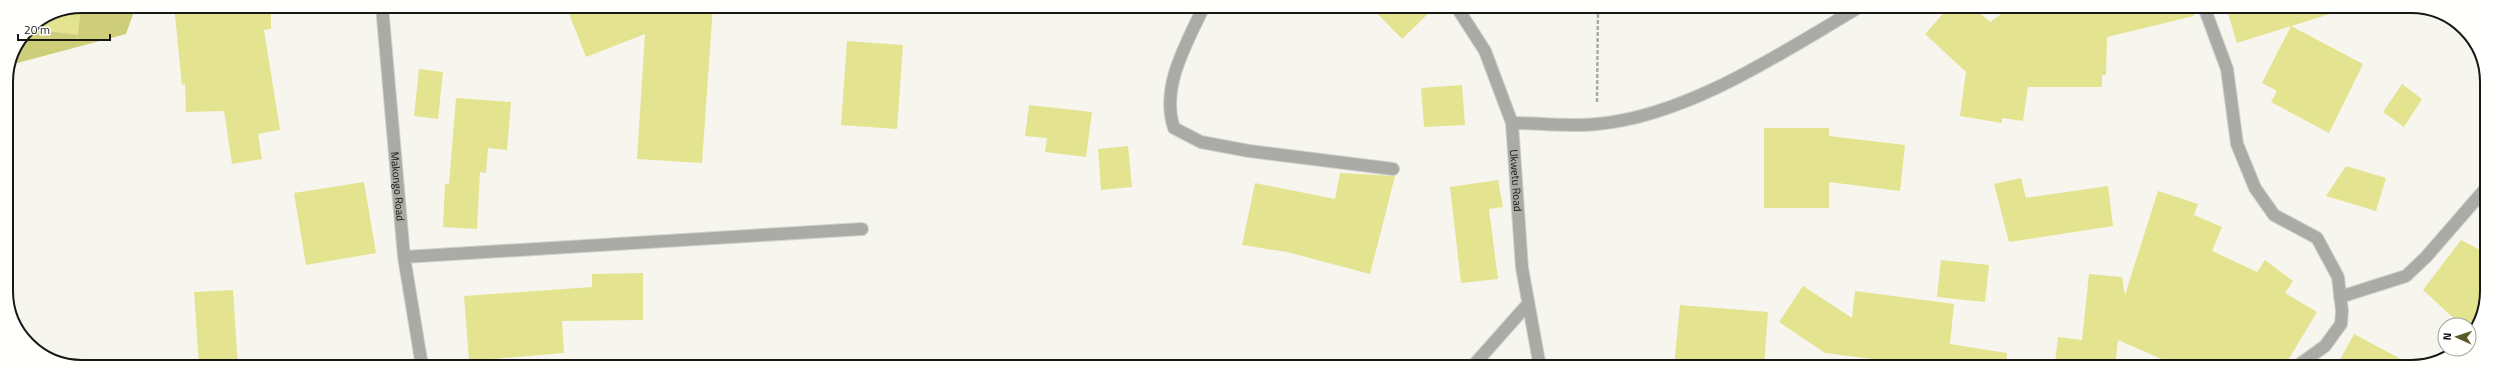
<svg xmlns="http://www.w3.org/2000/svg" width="2493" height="373" viewBox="0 0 2493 373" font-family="'Titillium Web',sans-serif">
<rect width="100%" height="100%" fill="#f6f6ee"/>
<path fill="#cdcd7a" d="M82,6H136L126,34L10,65C14,43 32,19 54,12C63,9 73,8 82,6Z"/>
<path fill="#e4e390" d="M81,6L78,35L28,29L53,12Z
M174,6H271V29L264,30L280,130L258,134L262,159L232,164L224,111L186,112L185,84L182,85Z
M566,6H713L702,163L637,159L645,34L586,57Z
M1370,6H1436L1402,39Z
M1950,6L1973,7L1990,22L2011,7H2017L2020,11L2047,7H2193L2194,16L2107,37L2106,75H2102V87H2028L2023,121L2002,118V123L1960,116L1966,72L1925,34Z
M2226,7H2335L2336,12L2237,43Z
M2291,26L2363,64L2329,133L2271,102L2277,91L2262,83Z
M847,41L903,45L897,129L841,125Z
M419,69L443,72L438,119L414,116Z
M2402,84L2422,99L2404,127L2383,112Z
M1462,85L1465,125L1424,127L1421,88Z
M456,98L511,102L507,150L488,148L486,173L480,172L477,229L443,227L445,184H449Z
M1029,105L1092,112L1086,157L1045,152L1047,138L1025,136Z
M1764,128H1829V136L1905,145L1900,191L1829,182V208H1764Z
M1128,146L1132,187L1101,190L1098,149Z
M2346,166L2386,178L2376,211L2326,196Z
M1340,173L1395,176L1370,274L1287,252L1242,245L1255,183L1335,199Z
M2021,178L2026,198L2108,186L2113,226L2009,242L1994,184Z
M1498,180L1503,207L1489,209L1498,279L1461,283L1450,187Z
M364,182L376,253L306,265L294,193Z
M2158,191L2198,204L2194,215L2222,227L2212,251L2257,272L2265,260L2293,281L2285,293L2317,312L2284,367H2180L2118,340L2115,367H2089L2055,363L2058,337L2082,340L2089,274L2122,277L2125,295Z
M2461,240L2486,253V300L2469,333V325H2461L2423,290Z
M1941,260L1989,265L1985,302L1937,297Z
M643,273V320L562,321L564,353L469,361L464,296L592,287V274Z
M1803,286L1852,318L1855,291L1954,304L1950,344L2007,353L2006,367H1904V363L1825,353L1779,322Z
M233,290L238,366H199L194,292Z
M1680,305L1768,312L1764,367L1674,365Z
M2354,334L2414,366L2336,367Z"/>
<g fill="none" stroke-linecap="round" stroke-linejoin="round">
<defs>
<path id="service" d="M1204,6C1187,43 1160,87 1174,128L1201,142L1249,151L1393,169
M404,257L862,229"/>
<g id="minor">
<path id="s1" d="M1456,6L1485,51L1512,123L1522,268L1540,367"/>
<path d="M2204,7L2227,69L2237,144L2255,188L2274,215L2317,238L2338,277L2342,311L2341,324L2325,346L2296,367"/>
<path d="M1512,123C1540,123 1569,127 1597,124C1688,116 1783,52 1861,6"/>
<path d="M2340,297L2406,276L2426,257L2486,188"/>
<path d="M1472,367L1528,304"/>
</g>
<g id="tertiary">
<path id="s2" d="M382,6L404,257L422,366"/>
</g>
</defs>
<use href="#service" stroke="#d2d2cb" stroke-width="14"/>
<use href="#minor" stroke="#d2d2cb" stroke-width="14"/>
<use href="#tertiary" stroke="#d2d2cb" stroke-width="14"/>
<path stroke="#acaca6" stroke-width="2.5" stroke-dasharray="4 2" stroke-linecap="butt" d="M1597,102L1598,6"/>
<use href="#service" stroke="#aaaba7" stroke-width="12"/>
<use href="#minor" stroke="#aaaba7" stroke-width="12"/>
<use href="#tertiary" stroke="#aaaba7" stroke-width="12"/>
</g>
<g text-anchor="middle" stroke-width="4" stroke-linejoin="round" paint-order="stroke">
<g font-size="11" fill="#171714" stroke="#fffffe">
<text dy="4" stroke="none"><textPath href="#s1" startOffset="188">Ukwetu Road</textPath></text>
<text dy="4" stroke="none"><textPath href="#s2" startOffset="181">Makongo Road</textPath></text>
</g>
</g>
<path d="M0 0H2493V373H0ZM82 13H2411A69 69 0 0 1 2480 82V291A69 69 0 0 1 2411 360H82A69 69 0 0 1 13 291V82A69 69 0 0 1 82 13Z" fill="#fffffe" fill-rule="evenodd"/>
<path fill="none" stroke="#171714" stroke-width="2" d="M82 13H2411A69 69 0 0 1 2480 82V291A69 69 0 0 1 2411 360H82A69 69 0 0 1 13 291V82A69 69 0 0 1 82 13Z"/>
<g transform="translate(2457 337) rotate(273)"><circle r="19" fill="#fffffe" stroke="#a2a2a0"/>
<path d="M0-3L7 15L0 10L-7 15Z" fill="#5a5926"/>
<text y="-6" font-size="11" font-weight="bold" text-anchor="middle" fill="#171714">N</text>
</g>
<path d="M18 34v6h92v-6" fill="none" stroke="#171714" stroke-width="2"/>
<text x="24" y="34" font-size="12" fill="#171714" stroke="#fffffe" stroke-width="3" paint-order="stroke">20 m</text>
</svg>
